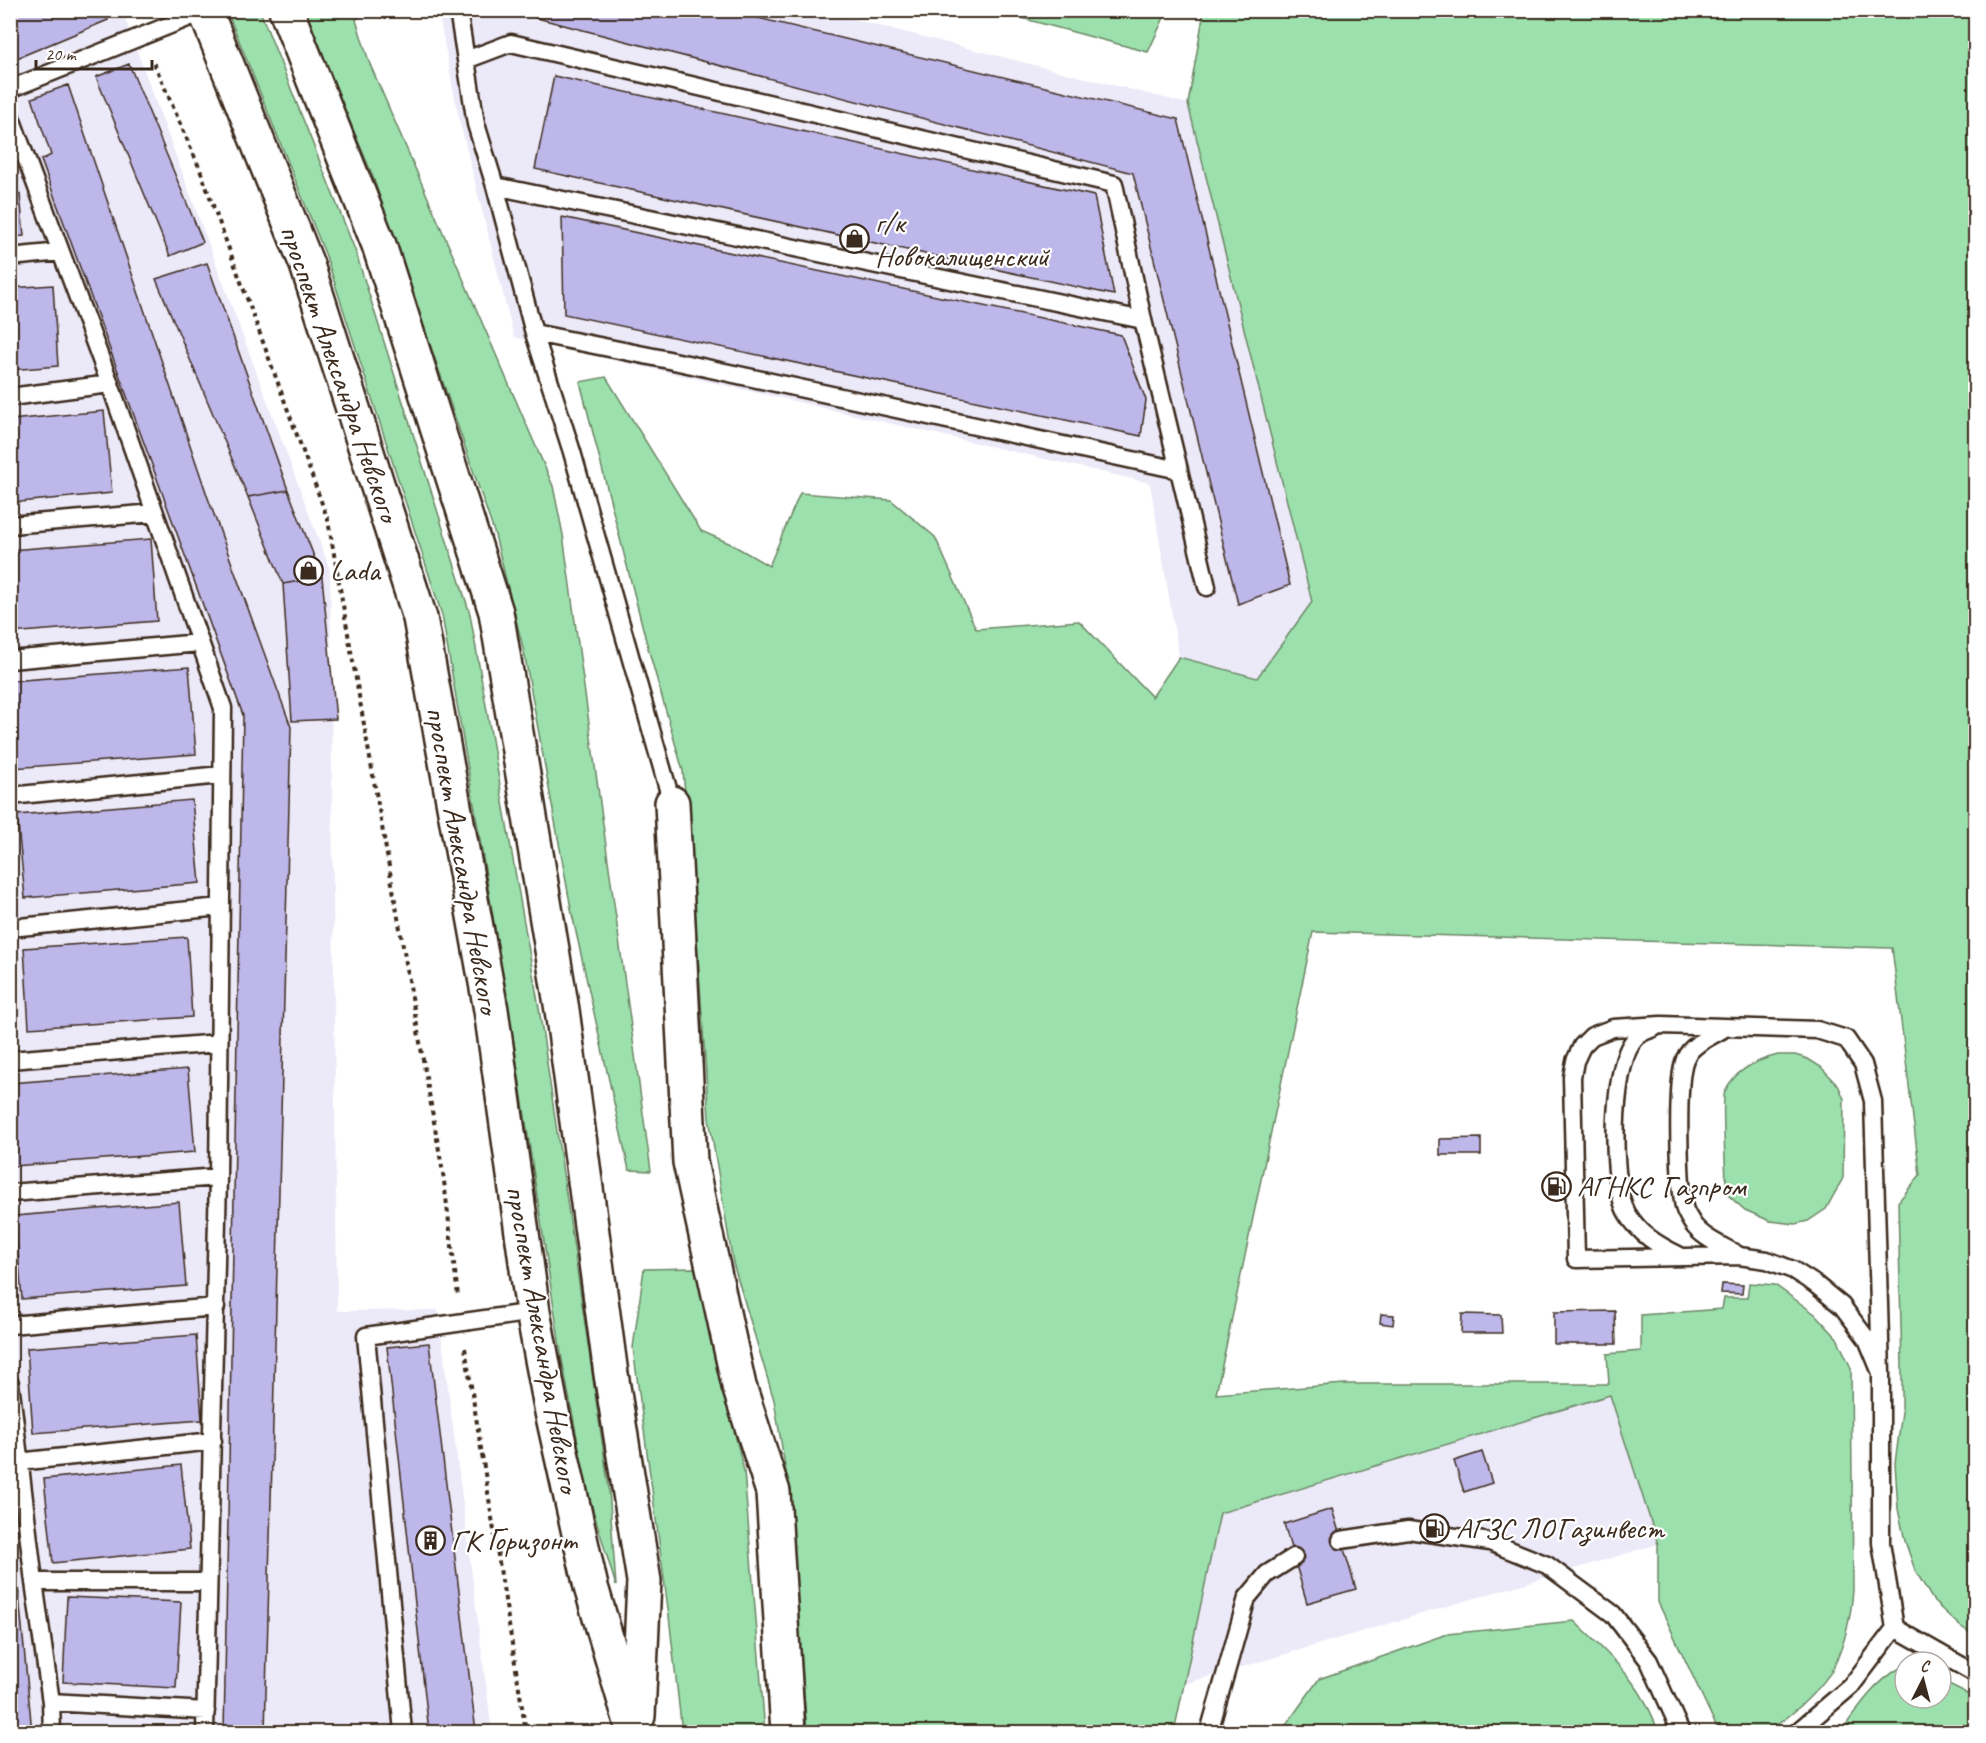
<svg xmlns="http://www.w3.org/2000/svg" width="1986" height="1743" viewBox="0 0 1986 1743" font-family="Caveat,sans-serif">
<rect width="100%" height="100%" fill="#fff"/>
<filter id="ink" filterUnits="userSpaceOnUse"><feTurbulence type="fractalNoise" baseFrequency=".0167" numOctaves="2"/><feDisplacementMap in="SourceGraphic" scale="12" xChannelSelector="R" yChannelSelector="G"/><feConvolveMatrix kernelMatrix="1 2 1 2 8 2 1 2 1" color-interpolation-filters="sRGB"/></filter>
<g filter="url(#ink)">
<path fill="#ece9f8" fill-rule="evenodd" d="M11,11H122L330,570L337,1311L438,1310L492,1732H11Z
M438,11H506L1133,173L1238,604L1290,585L1178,119L725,11H821L1188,104L1312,603L1257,678L1179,657L1150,483L514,337L459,119ZM554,77L1094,196L1114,295L535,169ZM563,217L1121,335L1146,400L1141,435Z
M1610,1395L1658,1544L1184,1684L1219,1513Z"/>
<path fill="#9ce1ad" stroke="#6c8666" stroke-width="1.5" d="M227,11H260L355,250L470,614L539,1008L609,1489L616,1586L587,1490L562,1360L509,1011L442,615L326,256Z
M303,11H364L356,20L369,62L553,486L563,535L651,1171L629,1170L572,914L524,652L495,535L372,174Z
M995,11H1167L1148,52Z
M1204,11H1975V1636L1960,1626L1934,1602L1915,1570L1905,1541L1898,1509L1895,1463L1902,1412V1367L1898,1202L1920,1175L1892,948L1313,932L1216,1394L1345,1384H1609L1607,1354L1641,1351V1315L1722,1309L1724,1298H1747L1749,1283L1775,1285L1815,1314L1837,1338L1851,1368L1853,1590C1851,1616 1845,1643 1834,1666C1825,1685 1781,1729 1760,1732C1747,1735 1732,1732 1719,1732L1658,1602V1544L1610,1395L1220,1513L1174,1732H807L787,1478L774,1400L733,1263L709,1118L692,868L683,771L648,648L580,382L606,377L701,531L731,544L769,566L800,493L891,500L935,537L976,629L1079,621L1152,697L1179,657L1257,678L1312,602L1188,104Z
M1778,1055H1795L1808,1059L1821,1067L1838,1085L1844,1099L1843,1178L1826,1209L1808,1221L1795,1224L1770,1221L1745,1210L1729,1196L1726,1185C1726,1170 1721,1099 1725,1091C1735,1070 1757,1060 1778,1055Z
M695,1268L744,1471L765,1732H682L669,1616L633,1348L644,1269Z
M1574,1621C1608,1654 1645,1685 1658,1732H1281L1319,1679L1447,1634Z
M1900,1668L1905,1669V1698H1941V1681L1975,1698V1732H1841C1858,1708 1874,1683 1900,1668Z"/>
<path fill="#beb7e9" stroke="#3b2a1e" stroke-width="1.5" d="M10,10H104L108,20L10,61Z
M506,10H725L1178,119L1290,585L1238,604L1133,173Z
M129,64L203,242L170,256L96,77Z
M554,76L1094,196L1114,295L535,169Z
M68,85L208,498L291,727L265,1732H224L243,715L41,160L51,155L32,98Z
M20,194L24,236L10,237V195Z
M562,217L1121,335L1146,400L1141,436L564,314Z
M207,263L288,490L248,497L156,279Z
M53,285L58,366L10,370V288Z
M104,411L112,493L10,503V420Z
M288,490L322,577L283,584L248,497Z
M151,539L157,621L10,633V550Z
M322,577L336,719L292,721L283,584Z
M189,667L196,754L13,768L10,681Z
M192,800L200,883L25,898L17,815Z
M187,937L192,1017L29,1028L24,948Z
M188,1069L195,1152L14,1166L10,1120V1083Z
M1481,1138V1155H1440V1139Z
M179,1202L186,1286L22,1299L15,1216Z
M1722,1284L1743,1285L1742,1294L1721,1293Z
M1615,1311L1616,1344H1554V1312Z
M1381,1314L1394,1315L1393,1325L1380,1323Z
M1462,1314L1501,1315L1502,1333H1461Z
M196,1335L202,1420L33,1433L27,1348Z
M429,1343L476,1732H429L387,1347Z
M1482,1452L1492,1483L1464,1492L1454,1461Z
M181,1465L190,1549L53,1563L44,1479Z
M10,1501L32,1732H10Z
M1332,1509L1356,1589L1307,1603L1284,1524Z
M67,1597L181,1602L176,1688L63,1682Z
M79,1729L110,1732H78Z"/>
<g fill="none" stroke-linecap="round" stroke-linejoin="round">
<defs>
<path id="service" d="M458,10L466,60
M10,89L205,11
M10,115L110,384L223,708L218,1177L205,1732
M495,186L1143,320
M10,257L61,252
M534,333L669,360L1179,470L1143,320L1114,184L511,43L466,60L476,124L495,186L534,333L572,452L672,803
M10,397L110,384
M1179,470L1207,587
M10,525L155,513
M10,660L199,643
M10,796L221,775
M10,928L220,907
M1654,1028C1645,1031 1637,1034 1632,1043C1612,1071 1610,1184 1627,1213C1640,1235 1658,1245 1680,1256
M1725,1028C1712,1036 1691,1044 1685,1059C1676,1081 1679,1182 1684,1207C1685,1212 1689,1218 1692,1223C1702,1238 1723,1246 1738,1255
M10,1060L219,1043
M10,1193L218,1177
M10,1325L216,1307
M1881,1373L1867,1339L1842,1306L1815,1284L1793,1270L1767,1260L1739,1256L1576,1259L1572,1077L1575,1061L1582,1046L1592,1036L1613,1028L1661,1025L1817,1030L1846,1039L1863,1064L1873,1101L1881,1373V1543L1895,1628
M10,1383L34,1582L51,1702L52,1732
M18,1462L213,1441
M1341,1540L1408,1530L1490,1542L1547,1565L1613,1614L1649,1661L1681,1732
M34,1582H208
M51,1702L206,1711
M403,1732L366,1336L533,1312
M1209,1732L1247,1598L1267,1574L1294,1557
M1797,1732L1851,1686L1895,1628L1976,1674"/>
<path id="minor" d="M672,803L690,1162L739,1386L773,1492L788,1732"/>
<path id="secondary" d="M205,10L307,265L420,618L491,1010L533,1312L552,1412L591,1587L634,1732
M286,10L379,245L496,612L562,1010L611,1374L644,1581L638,1716"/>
</defs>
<use href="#service" stroke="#3b2a1e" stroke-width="21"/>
<use href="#minor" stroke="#3b2a1e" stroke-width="38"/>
<use href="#secondary" stroke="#3b2a1e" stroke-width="38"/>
<path stroke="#3b2a1e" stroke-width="4" stroke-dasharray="4.5 4.5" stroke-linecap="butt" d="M154,63L199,167L328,520L443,1173L458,1296
M465,1348L526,1732"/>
<use href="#service" stroke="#fff" stroke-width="16"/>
<use href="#minor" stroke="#fff" stroke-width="33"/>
<use href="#secondary" stroke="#fff" stroke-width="33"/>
</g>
</g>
<defs>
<symbol id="shop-ring" viewBox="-11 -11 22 22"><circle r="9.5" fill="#fff" stroke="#3b2a1e" stroke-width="1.5"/><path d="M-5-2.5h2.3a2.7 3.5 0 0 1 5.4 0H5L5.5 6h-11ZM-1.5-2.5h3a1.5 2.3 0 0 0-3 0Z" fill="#3b2a1e"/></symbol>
<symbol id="fuel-ring" viewBox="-11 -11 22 22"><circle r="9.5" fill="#fff" stroke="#3b2a1e" stroke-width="1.5"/><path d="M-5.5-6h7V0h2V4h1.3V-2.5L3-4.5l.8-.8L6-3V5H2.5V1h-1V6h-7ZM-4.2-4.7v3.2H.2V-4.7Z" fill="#3b2a1e"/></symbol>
<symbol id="building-ring" viewBox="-11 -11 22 22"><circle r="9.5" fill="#fff" stroke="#3b2a1e" stroke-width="1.5"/><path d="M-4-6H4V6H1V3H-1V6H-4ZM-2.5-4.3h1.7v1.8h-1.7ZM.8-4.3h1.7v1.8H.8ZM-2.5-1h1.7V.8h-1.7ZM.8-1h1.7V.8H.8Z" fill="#3b2a1e"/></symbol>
</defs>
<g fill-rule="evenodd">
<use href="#shop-ring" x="838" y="222" width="33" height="33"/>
<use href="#shop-ring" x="292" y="554" width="33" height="33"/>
<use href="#fuel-ring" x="1540" y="1170" width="33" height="33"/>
<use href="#fuel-ring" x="1418" y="1512" width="33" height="33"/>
<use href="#building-ring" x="414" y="1524" width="33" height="33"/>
</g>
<g text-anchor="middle" stroke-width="4.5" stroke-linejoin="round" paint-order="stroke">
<g font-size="30" fill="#3b2a1e" stroke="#fff" text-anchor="start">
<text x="875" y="232">г/к<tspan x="875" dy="34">Новокалищенский</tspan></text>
<text x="330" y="580">Lada</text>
<text x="1577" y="1196">АГНКС Газпром</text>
<text x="1456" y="1538">АГЗС ЛОГазинвест</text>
<text x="451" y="1550">ГК Горизонт</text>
</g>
<g font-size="30" fill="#3b2a1e" stroke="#fff">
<text transform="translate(340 373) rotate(71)" y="10">проспект Александра Невского</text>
<text transform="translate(463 860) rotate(80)" y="10">проспект Александра Невского</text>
<text transform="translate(543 1339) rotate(80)" y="10">проспект Александра Невского</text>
</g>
</g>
<rect width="1986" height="1743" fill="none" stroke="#fff" stroke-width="36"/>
<rect x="18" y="18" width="1950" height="1707" fill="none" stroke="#3b2a1e" stroke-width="2" filter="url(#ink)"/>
<g transform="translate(1923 1680) rotate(6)"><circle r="28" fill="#ffffff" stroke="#b1aaa5" stroke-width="1.5"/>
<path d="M0-4.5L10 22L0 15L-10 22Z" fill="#3b2a1e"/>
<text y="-9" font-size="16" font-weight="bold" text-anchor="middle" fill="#3b2a1e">С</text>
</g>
<path d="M36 60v9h116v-9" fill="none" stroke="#3b2a1e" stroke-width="3"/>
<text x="45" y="60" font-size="18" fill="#3b2a1e" stroke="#ffffff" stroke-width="4.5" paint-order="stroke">20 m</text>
</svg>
